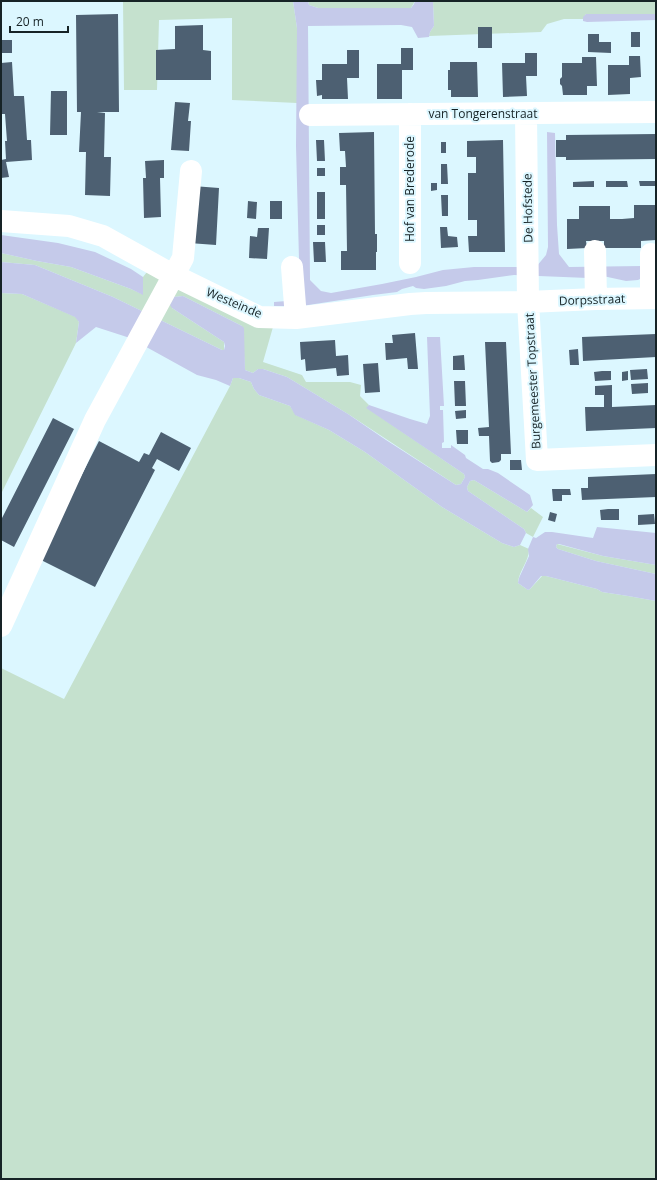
<svg xmlns="http://www.w3.org/2000/svg" width="657" height="1180" viewBox="0 0 657 1180" font-family="'Open Sans',sans-serif">
<rect width="100%" height="100%" fill="#dcf7ff"/>
<path fill="#c5e1ce" d="M123,1H293L297,28V103L232,100V18L159,20L157,90H124Z
M308,1H415L411,8H318L309,5Z
M433,1H656V14H586L583,19H564L547,24L541,32L429,36L430,32L434,26Z
M1,253L37,261L71,267L131,289L142,294L143,277L147,272L273,327L263,362L302,375L306,382H350L361,385L360,396L369,405L367,408L464,474L465,477L461,484L456,485L348,414L287,377L263,369H258L253,373L245,370L242,326L183,296L174,297L172,308L224,342V350H222L113,297L35,265L1,262Z
M1,293L22,294L76,317L79,322L76,343L1,494Z
M233,378H239L251,382L254,389L259,395L290,406L296,415L329,430L365,452L442,507L502,543L514,547L520,545L529,549C529,562 519,570 518,583L528,590L530,589L542,576H546L597,589L602,592L628,596L656,601V1179H1V668L64,699L230,386Z
M474,480L527,512L531,508L543,517L533,537L526,533L524,529L468,491L467,487L470,481Z
M557,544L603,556L656,565V574L596,561L558,549L556,547Z"/>
<path fill="#c5caea" d="M293,1H308L309,5L318,8H411L414,4L415,1H433L434,26L430,32L429,37L418,38L412,27L401,25L308,26L310,280L321,291L331,293L382,284L416,277L443,270L474,267H536L546,255L548,247L547,132L555,133L557,225L559,254L569,267L642,266L644,277L638,280L626,281L603,276L588,278L514,275L478,280L465,281L446,286L424,289L416,288L413,286L402,289L397,292L373,295L302,306H274V302L299,300L300,297L296,146L297,28Z
M586,14H656V20L587,22L583,21V17Z
M1,235L58,243L95,252L131,269L143,277V295L131,289L71,267L37,261L1,253Z
M1,262L35,265L113,297L222,350H224L225,346L224,342L172,308L170,305L174,297L183,296L242,326L244,328L245,370L253,373L258,369H263L287,377L348,414L386,440L456,485L461,484L465,477L464,474L366,408L369,405L410,419L427,424L430,416L427,337H440L444,406H440V410H443L444,442L442,443V448H451V445L465,455L466,458L483,469H488L498,473L530,495L533,505L527,512L474,480L470,481L467,487L468,491L524,529L526,533L520,545L514,547L502,543L442,507L365,452L329,430L295,415L290,406L259,395L254,389L251,382L239,378H233L230,386L216,380L197,375L130,338L96,327L76,343L79,322L75,317L22,294L1,293Z
M597,527L656,533V565L603,556L559,544H557L556,547L558,549L596,561L656,574V601L628,596L602,592L597,589L546,576H541L530,589L528,590L518,583L519,578L529,556L528,549L533,537L536,538L545,532H552L593,538Z"/>
<path fill="#4d6072" d="M118,14L119,112H97L105,113L104,157H111L110,196L85,195L86,152H79L81,112H77L76,15Z
M203,25V50L211,51V80H156V50L175,49V26Z
M478,27H492V48H478Z
M631,32H640V47H631Z
M588,34H599V42H611V53L588,52Z
M1,40H12V53H1Z
M401,48H413V70H402V99H377V64H401Z
M347,50H359V78H347L348,99H322V95L317,96L316,80H322V64H347Z
M525,53H537V76H526L527,96L503,97L502,63H525Z
M629,56H640L641,77L630,78V94L608,95V65H629Z
M582,57H596L597,86H587V95H563L562,86L560,84V79L562,77V63H582Z
M12,62L14,96H24L27,140H31L32,160L6,162L9,177L1,178V160L6,159L5,141H7L5,114H1V63Z
M450,62H477L478,97H451V90H448V70H450Z
M51,91H67V135H50Z
M175,102L190,103L188,121H191L189,151L171,150Z
M374,132L375,234H377V252H376V270H341V251H347L346,185H340V167H346L345,151H340L339,133Z
M656,134V159L566,160V157H556V140H566V135Z
M316,140H324L325,161H317Z
M503,140L505,252H469L468,236H477V220H468V173H476V157H467V141Z
M441,142H446V153H441Z
M164,160V178H160L161,217L144,218L143,178H146L145,161Z
M441,164H447L448,184H441Z
M317,168H325V176H317Z
M594,181V187H573V182Z
M606,181H627L628,187H606Z
M639,181H656V186H640Z
M431,183H437V190L431,191Z
M193,186L219,188L216,245L189,243Z
M317,192H325V219H317Z
M441,195H448V216H442Z
M248,201L257,202L256,219L247,218Z
M270,201H282V219H270Z
M634,205H656V240L641,241V248H604V241H586L587,248L567,249V219H579V206H610V219H622L634,218Z
M317,225H325V235H317Z
M440,227H447L448,236L457,237L458,247L441,248Z
M258,228H269L267,259L249,258L250,236L257,237Z
M313,242H325L326,262H314Z
M415,333L418,369H408L407,358L386,360L385,343H393L392,335Z
M656,334V357L583,361L582,337Z
M335,340L336,356L348,355L349,375L337,376L336,368L306,371L305,359L301,360L300,342Z
M485,342H506L511,454H501V460L499,462L492,463L490,461L489,436H479L478,428L489,427Z
M578,349L579,365H570L569,350Z
M464,355L465,370H453V356Z
M378,363L380,392L365,393L363,364Z
M647,369L648,379L631,380L630,370Z
M602,371H611V380L595,381L594,372Z
M628,371V380L622,381V372Z
M454,381H465L466,406H455Z
M648,383V393L632,394L631,384Z
M612,385V407L656,405V428L586,431L585,407H604V395H595V386Z
M466,410V418L456,419L455,411Z
M53,418L74,429L14,547L1,540V520Z
M456,430H468V444H457Z
M161,432L191,448L179,471L157,459L152,468L155,470L95,587L39,559L99,441L139,462L144,453L149,455Z
M510,460H521L522,470H510Z
M656,474V497L582,500L581,488H588V477Z
M552,489H570L571,495H562V501H553Z
M608,509H619V520H601L600,510Z
M550,512L557,514L555,522L548,520Z
M654,514L655,524L638,525V515Z"/>
<g fill="none" stroke-linecap="round" stroke-linejoin="round">
<path stroke="#fff" stroke-width="22" d="M410,114V263
M526,114L528,302L537,460L656,455
M310,115L656,112
M1,221L69,226L103,236L173,275L259,317L296,318L410,304L426,303L528,302L596,299L656,298
M595,251L596,299
M651,254V298
M292,267L296,318
M1,626L95,420L183,258L191,171"/>
</g>
<g text-anchor="middle" stroke-width="4" stroke-linejoin="round" paint-order="stroke">
<g font-size="12" fill="#162326" stroke="#dcf7ff">
<text x="483" y="118">van Tongerenstraat</text>
<text transform="translate(410 189) rotate(-90)" y="4">Hof van Brederode</text>
<text transform="translate(528 208) rotate(-91)" y="4">De Hofstede</text>
<text transform="translate(592 300) rotate(-2)" y="4">Dorpsstraat</text>
<text transform="translate(234 303) rotate(23)" y="4">Westeinde</text>
<text transform="translate(533 381) rotate(-93)" y="4">Burgemeester Topstraat</text>
</g>
</g>
<rect width="657" height="1180" fill="none" stroke="#162326" stroke-width="4"/>
<path d="M10 26v6h58v-6" fill="none" stroke="#162326" stroke-width="2"/>
<text x="16" y="26" font-size="12" fill="#162326" stroke="#dcf7ff" stroke-width="3" paint-order="stroke">20 m</text>
</svg>
